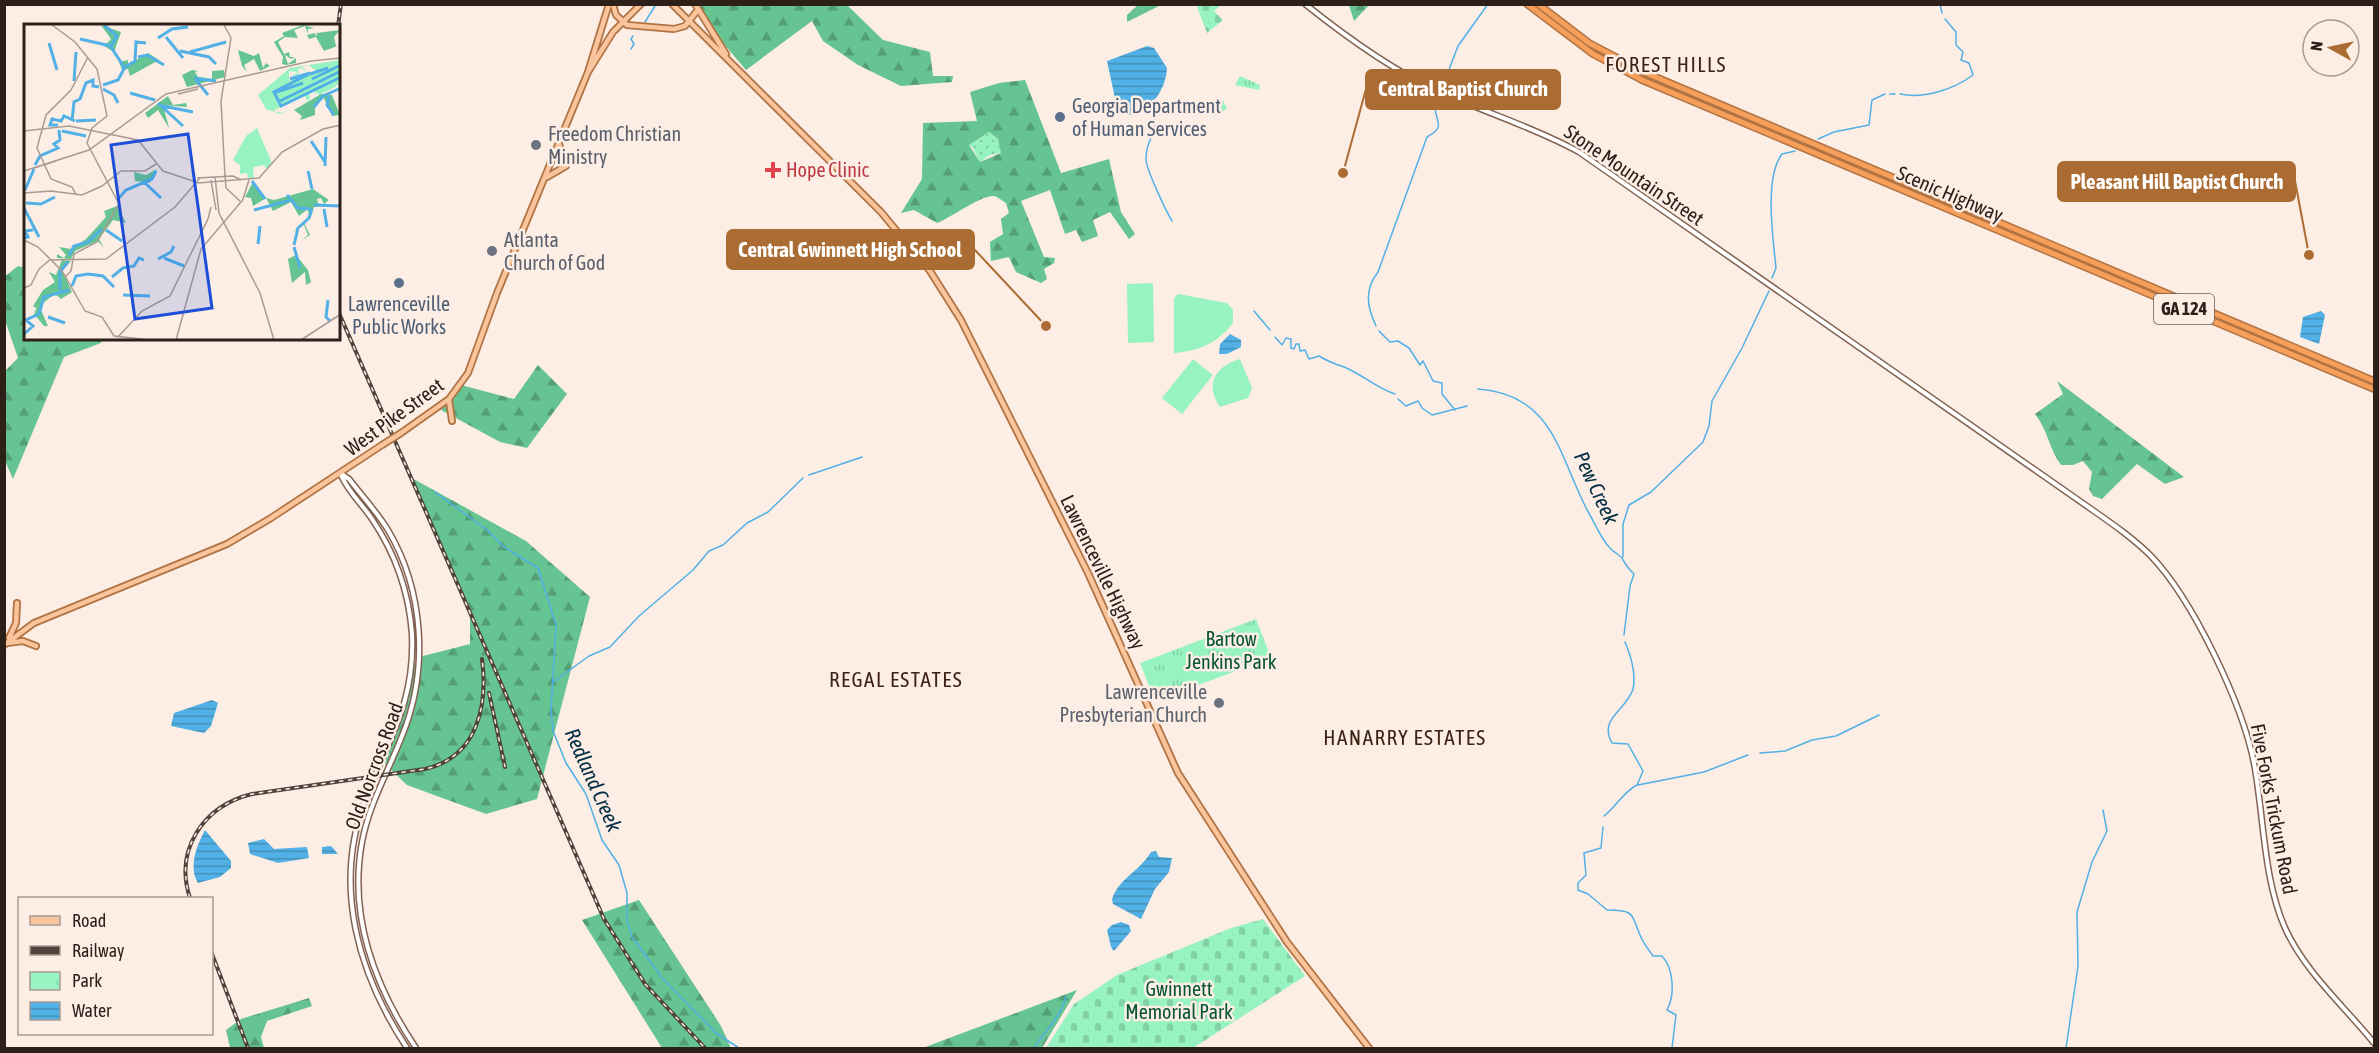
<svg xmlns="http://www.w3.org/2000/svg" width="2379" height="1053" viewBox="0 0 2379 1053" font-family="'Asap Condensed',sans-serif">
<defs>
<pattern id="grass-dots" width="8" height="8" patternUnits="userSpaceOnUse" patternTransform="scale(1.5)"><rect width="8" height="8" fill="#97f3bf"/><path d="M2 2h.1M6 6h.1" fill="none" stroke="#82d0a4" stroke-width="1.8" stroke-linecap="round"/></pattern>
<pattern id="forest-firs" width="22" height="20" patternUnits="userSpaceOnUse" patternTransform="scale(1.5)"><rect width="22" height="20" fill="#65c491"/><path d="M5 1l3.5 6h-7zM16 11l3.5 6h-7z" fill="#549f76"/></pattern>
<pattern id="cemetery-stones" width="16" height="16" patternUnits="userSpaceOnUse" patternTransform="scale(1.5)"><rect width="16" height="16" fill="#97f3bf"/><path d="M2 7V4a2 2 0 0 1 4 0v3zM10 15v-3a2 2 0 0 1 4 0v3z" fill="#82d0a4"/></pattern>
<pattern id="park-tufts" width="24" height="20" patternUnits="userSpaceOnUse" patternTransform="scale(1.5)"><rect width="24" height="20" fill="#97f3bf"/><path d="M3 7l-1-3M5 7V3M7 7l1-3M15 17l-1-3M17 17v-4M19 17l1-3" fill="none" stroke="#82d0a4"/></pattern>
<pattern id="water-rules" width="6" height="5" patternUnits="userSpaceOnUse" patternTransform="scale(1.5)"><rect width="6" height="5" fill="#51b0e5"/><path d="M0 2.5h6" fill="none" stroke="#448fb9"/></pattern>
</defs>
<rect width="100%" height="100%" fill="#fcede5"/>
<path fill="url(#grass-dots)" d="M1722,109L1841,159L1840,161L1721,111Z
M989,132L998,139L1001,153L990,155L980,162L973,148L969,145Z
M1955,207L2030,239L2029,241L1953,209Z
M2138,284L2269,340L2268,342L2137,287Z"/>
<path fill="url(#forest-firs)" fill-rule="evenodd" d="M697,5H847L883,40L930,52L933,76H953L952,82L901,86L858,65L823,41L812,21L746,70L706,23Z
M1138,5V4L1161,5L1127,22V15Z
M1349,5H1369L1354,21Z
M1025,80L1061,173L1109,159L1121,212L1135,234L1129,239L1110,212L1093,220L1098,236L1082,242L1076,230L1065,234L1050,190L1021,201L1044,257L1055,258L1054,263L1044,269L1047,279L1041,283L1016,272L1009,257L991,261L990,242L1003,234L1001,219L1009,213L1006,203C1003,201 998,197 994,196C983,194 950,218 937,223L914,210L901,213L922,179L923,123L977,121L970,92L999,83ZM989,132L998,139L1001,153L980,162L969,145Z
M18,266L25,268L26,339H102L101,343L64,357L13,479L5,461L4,372L18,358L5,320L4,277Z
M538,365L567,394L527,448L500,442L441,410L461,385L514,399Z
M2057,381L2184,477L2165,484L2137,464L2102,499L2093,496L2089,489L2092,472L2083,461L2073,465H2061C2049,449 2048,430 2035,414L2063,394Z
M410,477L526,541L590,597L537,799L486,814L407,785L384,763H377L409,699L413,666L423,656L470,644V608Z
M639,900L721,1026L731,1048H662L582,920Z
M1077,990L1042,1048H923L928,1046Z
M309,998L312,1006L267,1021L261,1037L264,1048H230L226,1030L241,1019Z"/>
<path fill="url(#cemetery-stones)" d="M1201,5H1221L1214,11L1223,20L1207,33L1197,7Z
M1263,919L1305,976L1193,1048H1046L1074,1004L1117,975L1231,928Z"/>
<path fill="url(#park-tufts)" d="M1240,76L1260,85L1259,90L1235,85Z
M1256,619L1271,658L1155,701L1140,663Z"/>
<path fill="#97f3bf" d="M1223,100L1227,109L1214,116L1210,107Z
M1153,283L1154,342L1128,343L1127,284Z
M1178,294L1227,303L1233,310V323C1218,343 1199,351 1174,353V298Z
M1193,359L1213,375L1182,414L1162,398Z
M1240,359L1252,388L1248,398L1220,407C1204,384 1216,366 1240,359Z"/>
<path fill="url(#water-rules)" d="M1147,46L1154,48L1167,68C1166,92 1147,116 1123,115L1118,112L1107,61Z
M2321,311L2325,315L2319,344L2300,337L2303,317Z
M1230,334L1241,340V347L1227,354H1219L1220,344Z
M212,700L218,703L211,726L204,733L171,726L174,713Z
M205,830L231,861V868L220,877L198,883C188,867 197,845 205,830Z
M264,839L274,849L307,847L309,858L278,863L250,854L248,843Z
M331,846L338,854H322V847Z
M1156,851L1159,857L1172,858L1169,872L1155,889L1141,919L1113,904L1112,899C1120,877 1140,871 1151,852Z
M1121,922L1129,925L1131,931L1114,951L1111,947L1107,930L1112,925Z"/>
<g fill="none" stroke-linecap="round" stroke-linejoin="round">
<path stroke="#51b0e5" stroke-width="1.5" d="M1940,4L1942,13
M645,22L655,6
M631,49L634,44L631,39L633,36
M1442,88L1458,46L1488,4
M1890,94H1895
M1900,94C1923,99 1953,90 1973,75L1969,63L1961,60L1963,52L1956,45V32L1945,19
M1150,106C1164,130 1145,136 1146,160C1147,171 1166,211 1172,221
M1818,139L1834,132L1869,125L1872,100L1885,94
M1772,278L1776,268C1773,238 1764,178 1782,154L1795,151
M1254,311L1270,330
M1376,326C1367,307 1364,290 1378,272L1427,137C1446,126 1436,124 1435,107L1440,97
M1379,331L1390,342L1398,341L1409,348L1420,365L1423,361L1433,381L1442,383V394L1455,410
M1275,337L1282,345L1286,338L1291,339V348L1294,349L1296,344H1299L1300,351L1305,350L1309,359L1319,356C1327,361 1335,364 1344,367C1362,374 1376,388 1395,394
M1478,389C1558,395 1559,462 1591,517C1596,526 1602,540 1610,548C1613,552 1621,555 1623,560C1627,566 1628,569 1634,574L1630,586L1624,635
M1398,399L1406,406L1418,401L1422,408L1432,415L1467,406
M809,475L862,457
M435,492L487,530L504,547L538,568L556,625L551,710L553,731L566,763L586,794L602,840L619,865L627,893V920L632,937L663,979L716,1033L739,1048
M1623,557V524L1629,505L1651,492L1703,442L1709,426L1712,401L1742,348L1769,291
M553,682L589,656L610,647L639,616L693,570L709,551L723,545L747,523L768,512L803,478
M1760,753L1785,751L1812,740L1836,736L1879,715
M1638,785L1704,772L1748,755
M1604,816C1617,806 1623,792 1637,785L1643,771L1628,744L1612,743C1598,718 1627,710 1633,689C1636,674 1631,656 1625,642
M1603,827L1601,848L1584,853L1586,875L1578,883V890L1588,894L1607,910C1634,910 1631,913 1640,935C1643,943 1649,950 1653,956H1662C1674,969 1675,995 1667,1010L1676,1015L1672,1048
M1034,1048C1045,1030 1060,1019 1066,997
M2066,1048L2078,966L2077,912L2092,862L2107,831L2103,810"/>
<defs>
<path id="secondary" d="M1305,4C1345,36 1390,69 1436,90C1483,112 1534,127 1579,152L2094,511C2114,525 2134,539 2151,556C2193,600 2242,703 2254,763C2264,816 2263,878 2285,928C2305,972 2344,1006 2374,1043
M340,473L349,479C362,496 377,512 388,530C424,591 429,670 402,736C388,772 369,804 362,842C348,918 375,987 416,1048
M341,475C348,492 362,504 372,519C395,553 409,593 412,634C415,703 389,738 366,798C332,885 358,974 407,1048"/>
<path id="primary" d="M613,4L616,15L627,25L674,29L685,26L697,11
M672,4L881,212L930,271L961,320L1088,573L1178,773L1287,942L1369,1048
M695,4L726,54
M588,72L613,32L641,4
M547,177L566,166L559,144
M449,400L452,421
M401,433L449,399L468,373L497,293L588,72L609,4
M9,638L16,623L17,603
M7,643L23,641L36,646
M4,645L34,623L227,544L271,518L382,445"/>
<path id="highway" d="M1527,4L1593,54L1642,80L2374,389
M1538,4L1589,43L1646,73L2374,381"/>
</defs>
<use href="#secondary" stroke="#826352" stroke-width="7"/>
<use href="#primary" stroke="#b07343" stroke-width="8"/>
<use href="#highway" stroke="#b07343" stroke-width="8"/>
<use href="#secondary" stroke="#fff" stroke-width="4"/>
<use href="#primary" stroke="#fac59c" stroke-width="4.5"/>
<use href="#highway" stroke="#f69f5a" stroke-width="5"/>
<defs>
<path id="rail" d="M338,26L341,4
M339,313L604,919L645,984L705,1048
M489,693L505,767
M190,898C174,850 203,806 252,794L425,769C478,757 488,705 482,659
M212,954L248,1048"/>
</defs>
<use href="#rail" stroke="#50433c" stroke-width="4"/>
<use href="#rail" stroke="#fcede5" stroke-width="1.5" stroke-dasharray="4.5" stroke-linecap="butt"/>
<defs>
<path id="primary-bridge" d="M382,445L401,433"/>
</defs>
<use href="#primary-bridge" stroke="#b07343" stroke-width="8" stroke-linecap="butt"/>
<use href="#primary-bridge" stroke="#fac59c" stroke-width="4.5"/>
</g>
<g fill="#5c6f8a" stroke="#fcede5" stroke-width="2">
<circle cx="1060" cy="117" r="6"/>
<circle cx="399" cy="283" r="6"/>
</g>
<g fill="#6b7280" stroke="#fcede5" stroke-width="2">
<circle cx="536" cy="145" r="6"/>
<circle cx="492" cy="251" r="6"/>
<circle cx="1219" cy="703" r="6"/>
</g>
<path fill="#e0444e" stroke="#fcede5" stroke-width="2" d="M770 161h6v6h6v6h-6v6h-6v-6h-6v-6h6z"/>
<g text-anchor="middle" stroke-width="5" stroke-linejoin="round" paint-order="stroke">
<rect fill="#fcede5" stroke="#6b5e56" stroke-width="1.5" x="2154" y="294" width="60" height="30" rx="4.5"/>
<g font-size="18" font-weight="bold" fill="#2d2019">
<text x="2184" y="315">GA 124</text>
</g>
<g font-size="20" fill="#4e5e75" stroke="#fcede5" text-anchor="start">
<text x="1072" y="113">Georgia Department<tspan x="1072" dy="23">of Human Services</tspan></text>
<text x="399" y="311" text-anchor="middle">Lawrenceville<tspan x="399" dy="23">Public Works</tspan></text>
</g>
<g font-size="20" fill="#5b616d" stroke="#fcede5" text-anchor="start">
<text x="548" y="141">Freedom Christian<tspan x="548" dy="23">Ministry</tspan></text>
<text x="504" y="247">Atlanta<tspan x="504" dy="23">Church of God</tspan></text>
<text x="1207" y="699" text-anchor="end">Lawrenceville<tspan x="1207" dy="23">Presbyterian Church</tspan></text>
</g>
<g font-size="20" fill="#be3a42" stroke="#fcede5" text-anchor="start">
<text x="786" y="177">Hope Clinic</text>
</g>
<g font-size="20" fill="#2d2019" stroke="#fcede5">
<text transform="translate(1634 175) rotate(34)" y="7">Stone Mountain Street</text>
<text transform="translate(1950 194) rotate(23)" y="7">Scenic Highway</text>
<text transform="translate(394 417) rotate(-36)" y="7">West Pike Street</text>
<text transform="translate(1103 572) rotate(64)" y="7">Lawrenceville Highway</text>
<text transform="translate(374 766) rotate(-70)" y="7">Old Norcross Road</text>
<text transform="translate(2274 809) rotate(79)" y="7">Five Forks Trickum Road</text>
</g>
<g font-size="20" fill="#055433" stroke="#fcede5">
<text x="1231" y="646">Bartow<tspan x="1231" dy="23">Jenkins Park</tspan></text>
<text x="1179" y="996">Gwinnett<tspan x="1179" dy="23">Memorial Park</tspan></text>
</g>
<g font-size="21" letter-spacing="1.5" fill="#3c2213" stroke="#fcede5">
<text x="1666" y="72">FOREST HILLS</text>
<text x="896" y="687">REGAL ESTATES</text>
<text x="1405" y="745">HANARRY ESTATES</text>
</g>
<g font-size="21" font-style="italic" fill="#022d43" stroke="#fcede5">
<text transform="translate(1596 488) rotate(65)" y="7">Pew Creek</text>
<text transform="translate(593 780) rotate(66)" y="7">Redland Creek</text>
</g>
</g>
<g transform="translate(24 24)">
<rect width="316" height="316" fill="#fcede5"/>
<path d="M316,36V47L253,79L316,48V58L311,63L295,71L292,67V71L290,67L285,69L286,75L275,81L283,76L281,72L270,75L249,87L259,89L274,82L256,90L242,85L234,71L266,44ZM284,41L293,47L265,57V47L274,48L267,53L275,50L274,45L278,44L280,47H282L278,43Z" fill="#97f3bf" fill-rule="evenodd"/>
<path d="M77,1L97,8L90,28L80,22L87,15ZM279,1L290,4L284,5V10L281,2L270,6L274,14L261,13L254,18L260,30L265,28L266,33H271L267,35L261,31L264,40L272,34V39L262,41L258,40L259,33L250,18L260,12L258,9ZM316,6L310,13L312,22L316,21L300,27L292,13L285,15L283,11L291,9L292,13L293,9ZM214,26L230,32L235,29L239,44L242,39L246,42L236,47L230,35L220,41L223,48L218,42ZM124,29L135,36L106,52L104,45L98,46L95,38L104,36V41ZM168,46L174,47L171,48L174,53L188,55V47L200,46L201,53L163,63L158,51ZM297,70L308,71L316,91L308,92L300,74L291,80V91L276,96L278,92L270,86ZM144,72L149,81L162,79L163,83L139,81L145,104L134,86L124,94L121,89ZM133,145L126,159L111,157L110,148L122,151ZM229,158L242,174L250,176L289,165L305,176L300,180L297,174L293,175L295,183H290L286,195L280,199L286,211L278,216L284,211L280,201L269,208L285,194L284,185L275,192L267,178L249,187L242,174L229,182L227,174L221,173ZM93,182L102,199L89,196L75,215L80,224L74,217L51,227L47,235L33,234V230L40,234L42,231L35,223L47,225L62,215L82,193L80,187ZM272,231L284,246L287,258L282,261L281,248L268,259L264,235ZM38,236L47,237L38,246L48,268L37,275L31,270L19,279L17,286L24,302H20L10,290L12,287L9,288L13,285L9,282L19,266L31,258L25,248L32,251Z" fill="#65c491"/>
<path d="M233,104L248,139L243,145L240,141L229,143L230,154L224,155L223,149L216,150V141L209,136L222,112Z" fill="#97f3bf"/>
<path fill="none" stroke="#51b0e5" stroke-width="3" d="M80,1L93,12L87,22M142,13L159,34M134,14L148,5L164,3M56,15L87,22M25,19L33,46M87,23L100,43M156,27L185,33L192,40M166,28L202,18M114,33L123,31L140,41M285,50L250,68L257,82L317,53M286,50L304,44M170,54L192,57M266,55L286,49M288,55L317,41M172,56L184,71M50,57L52,28M79,61L94,56L101,43L111,37L112,18L122,19M79,65L90,71L94,79M253,68L279,59M106,69L131,76M305,72L303,81L310,91M254,78L317,47M134,79L159,102M139,82L169,88M290,83L299,72L317,64M48,97L50,78L56,75L62,59L69,56V62L75,63M52,97L72,96M34,101H26L28,95L37,97L40,92L51,97M38,107L62,112M287,117L301,138M11,141L16,132L34,124L30,120L36,116L35,106M301,142L302,113M284,147L288,165M228,157L241,175M120,158L137,174M1,166L10,145M263,171L274,184L287,185M94,175L102,166L128,155L132,147M2,179L17,180L31,173M290,181L317,182M0,184L15,213M300,185L303,203M230,186L267,176M82,206L98,217M0,214L4,213L1,207L9,206M234,220L236,202M270,221L274,204L285,194L288,185M270,223L276,244M45,231L50,222L64,218L78,205M140,234L160,242M134,235L147,228L150,222M88,253L99,244L110,242L115,234L120,236M48,262L52,252L64,250L79,252L90,263M36,266V248L44,238M99,271L126,272M304,276L302,293L306,297M24,293L41,299M0,310L9,302L2,296L15,290L20,273L45,266"/>
<path fill="none" stroke="#a99b93" stroke-width="1.5" d="M28,1L51,18L73,45L83,92L68,104L63,119L95,180L73,218L50,230L47,247L41,253M200,1L207,14L197,77L201,152M154,70L174,65M0,107L45,102L114,116L139,147L175,159M10,144L32,137M0,147L65,126L142,70L287,37L317,34M201,151L202,164L217,178M191,153L195,189L236,269L250,316M173,154L209,152L217,156M187,156L192,186M174,159L235,154L258,128L299,105L317,101M0,169L27,167L58,171L78,162L97,147H121L132,140M52,171L48,163L27,155L13,124L22,91L47,66L64,33M218,178L225,156M0,216L14,223L38,247L61,287L78,293L90,312L126,316M26,236L82,235L151,183L176,154M0,264L7,261L15,245L27,235M93,314L118,287L146,272L184,195L187,183M152,316L177,225L217,178M277,316L317,290"/>
<path fill="#1d4ed8" fill-opacity="0.15" stroke="#1d4ed8" stroke-width="3" d="M164,110L188,284L111,295L87,121Z"/>
<rect width="316" height="316" fill="none" stroke="#2d2019" stroke-width="3"/>
</g>
<path fill="none" stroke="#ab6c33" stroke-width="2" d="M1343 173L1366 89M2309 255L2295 181M1046 326L974 249"/>
<g fill="#ab6c33" stroke="#fcede5" stroke-width="2">
<circle cx="1343" cy="173" r="6"/>
<circle cx="2309" cy="255" r="6"/>
<circle cx="1046" cy="326" r="6"/>
</g>
<g fill="#ab6c33" stroke="#ab6c33" stroke-width="2">
<rect x="1366" y="70" width="194" height="39" rx="6"/>
<rect x="2058" y="162" width="237" height="39" rx="6"/>
<rect x="727" y="230" width="247" height="39" rx="6"/>
</g>
<g font-size="21" text-anchor="middle" font-weight="bold" fill="#fff">
<text x="1463" y="96">Central Baptist Church</text>
<text x="2177" y="189">Pleasant Hill Baptist Church</text>
<text x="850" y="257">Central Gwinnett High School</text>
</g>
<rect width="2379" height="1053" fill="none" stroke="#2d2019" stroke-width="12"/>
<rect x="18" y="897" width="195" height="138" fill="#fcede5" stroke="#a99b93" stroke-width="1.5"/>
<rect x="30" y="916" width="30" height="9" fill="#fac59c" stroke="#a99b93" stroke-width="1.5"/>
<text x="72" y="927" font-size="18" fill="#2d2019">Road</text>
<rect x="30" y="946" width="30" height="9" fill="#50433c" stroke="#a99b93" stroke-width="1.5"/>
<text x="72" y="957" font-size="18" fill="#2d2019">Railway</text>
<rect x="30" y="972" width="30" height="18" fill="url(#park-tufts)" stroke="#a99b93" stroke-width="1.5"/>
<text x="72" y="987" font-size="18" fill="#2d2019">Park</text>
<rect x="30" y="1002" width="30" height="18" fill="url(#water-rules)" stroke="#a99b93" stroke-width="1.5"/>
<text x="72" y="1017" font-size="18" fill="#2d2019">Water</text>
<g transform="translate(2331 48) rotate(278)"><circle r="28" fill="#fcede5" stroke="#a99b93" stroke-width="1.5"/>
<path d="M0-4.5L10 22L0 15L-10 22Z" fill="#ab6c33"/>
<text y="-9" font-size="16" font-weight="bold" text-anchor="middle" fill="#2d2019">N</text>
</g>
</svg>
